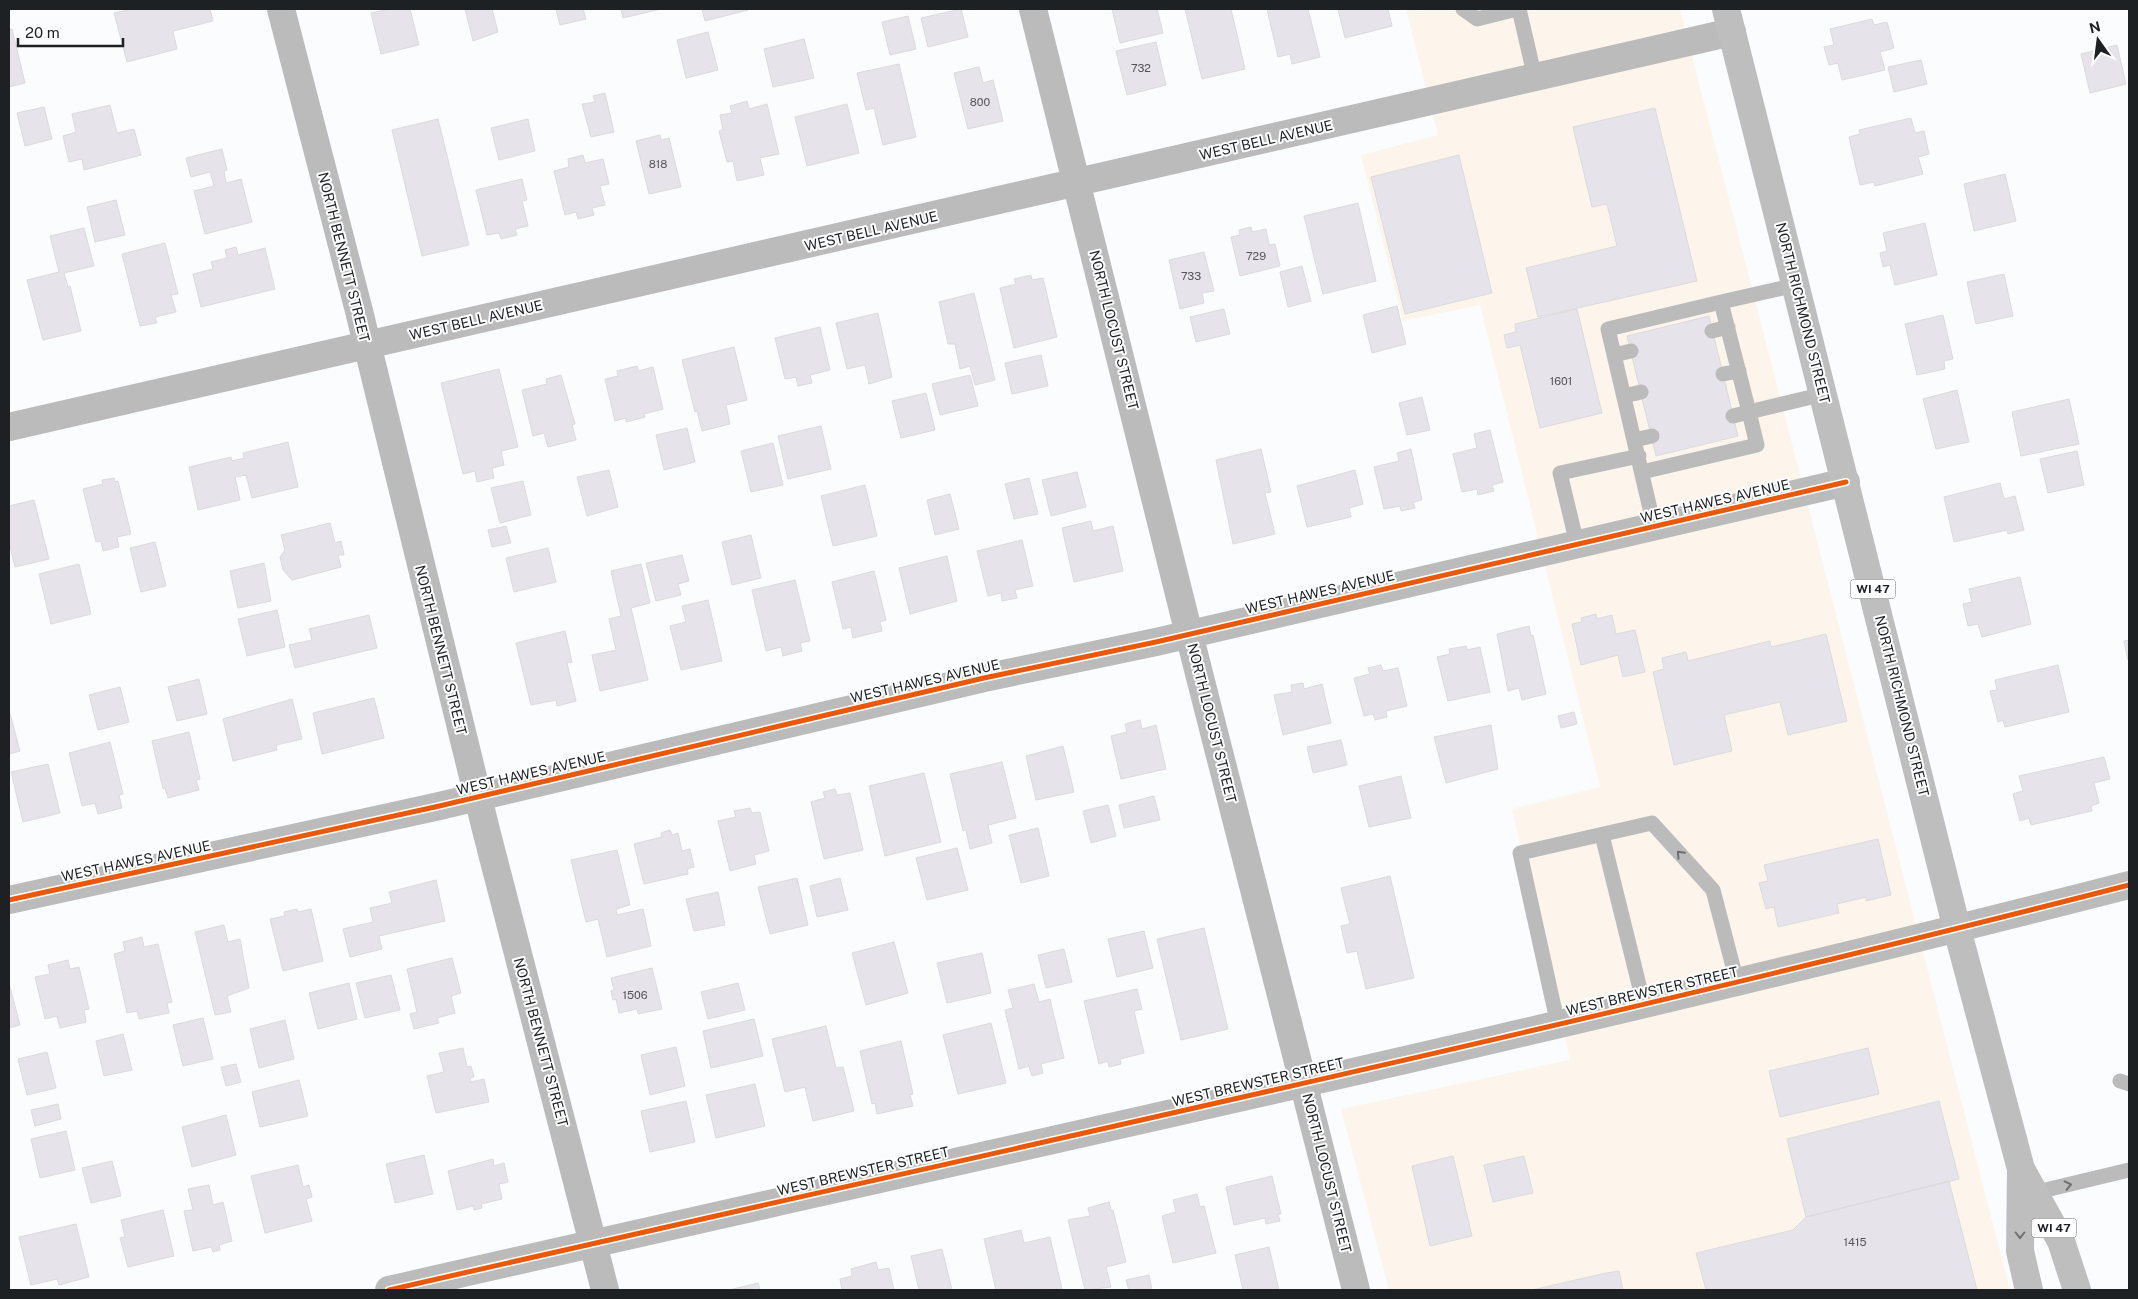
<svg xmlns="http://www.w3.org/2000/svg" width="2138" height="1299" viewBox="0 0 2138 1299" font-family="'Public Sans',sans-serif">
<rect width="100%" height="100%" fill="#fbfcfd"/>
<path fill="#fdf5eb" d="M1406,9H1680L2010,1290H1389L1341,1109L1570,1060L1512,809L1600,787L1480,305L1403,321L1361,155L1438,135Z"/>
<path fill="#e7e3eb" stroke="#dbdadd" d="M133,9H210L213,21L173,31L177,49L127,62L114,13Z
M390,9H410L419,45L381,54L371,13Z
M465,9H492L498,32L473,41Z
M556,9H583L586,19L560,25Z
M621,9H661L623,18Z
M702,9H748V10L705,21Z
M961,9L968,37L928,47L921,18Z
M1112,9H1157L1163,33L1120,43Z
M1185,9H1231L1245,69L1202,79Z
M1267,9H1308L1320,57L1292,64L1290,54L1278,57Z
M1338,9H1388L1392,26L1345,38Z
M908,16L916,49L890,55L882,22Z
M1872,19L1874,25L1887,22L1894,48L1880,52L1885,70L1842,80L1838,63L1829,65L1824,47L1834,45L1830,29Z
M9,29H12L25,83L9,87Z
M708,32L718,70L686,78L677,40Z
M804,39L814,78L773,87L764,49Z
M1156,42L1166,85L1127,95L1116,51Z
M2117,45L2126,84L2090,93L2081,54Z
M1921,60L1927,84L1894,92L1888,67Z
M899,64L916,137L883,145L874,108L866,110L857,73Z
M979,67L983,83L993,80L1003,121L968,129L954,73Z
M605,93L614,132L591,137L582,104L595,102L593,96Z
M747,101L749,109L767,104L779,154L760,158L764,175L737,181L733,161L727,162L719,131L723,130L720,115L732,113L730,106Z
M847,104L859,153L807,166L795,117Z
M110,105L117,133L134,129L141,155L84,170L82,159L69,162L63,136L76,132L72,114Z
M44,107L52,139L25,146L17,113Z
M1655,108L1697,281L1538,317L1526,268L1617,246L1607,204L1592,207L1573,127Z
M1911,118L1915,133L1924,131L1929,154L1918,157L1923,174L1875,186L1874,182L1860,185L1849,137L1860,134L1859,130Z
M438,119L469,245L422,256L392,130Z
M528,119L535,151L499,160L491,128Z
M660,135L661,140L669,138L681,187L649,194L636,141Z
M222,149L227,170L224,171L226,183L241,179L252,222L205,234L194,191L214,186L210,172L191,177L186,158Z
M583,155L585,163L603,159L609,184L600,186L605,205L592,208L594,215L578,219L576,212L565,215L554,171L569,167L568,159Z
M1459,155L1492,293L1405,314L1371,177Z
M2005,174L2016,221L1974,231L1964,184Z
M522,179L527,200L522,201L528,226L515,229L517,235L501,239L499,233L487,235L476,190Z
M116,200L125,235L95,242L87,207Z
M1358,203L1376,281L1323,294L1304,216Z
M1925,223L1937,275L1895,285L1890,265L1883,267L1880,253L1887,251L1883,233Z
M1251,227L1252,232L1266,229L1269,245L1275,244L1280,266L1240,276L1231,237L1240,235L1239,230Z
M84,228L94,266L64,273L68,287L70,286L81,331L43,340L27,280L59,272L50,236Z
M165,243L178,294L171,295L176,312L155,317L157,323L140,326L122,254Z
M236,247L238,255L265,248L275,289L201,307L193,274L213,269L211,262L227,258L225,250Z
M1204,252L1214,291L1202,293L1204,303L1180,309L1169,260Z
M1302,266L1311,301L1288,307L1280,272Z
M2004,274L2013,316L1976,324L1967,282Z
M1031,275L1032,280L1043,278L1057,337L1014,348L1000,288L1016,284L1014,279Z
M974,293L995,380L975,385L970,366L960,369L955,344H948L939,302Z
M1397,306L1406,344L1372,353L1363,315Z
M1224,309L1230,334L1196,342L1190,317Z
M1577,309L1602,413L1540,428L1520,345L1507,348L1504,335L1516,332L1515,324Z
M878,313L892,377L869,384L865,365L847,369L836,323Z
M1943,315L1953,359L1944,361L1945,369L1917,375L1905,324Z
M1709,316L1738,436L1656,456L1627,336Z
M820,327L830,370L810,375L812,383L798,386L796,377L785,379L775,338Z
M734,347L747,400L726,405L730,424L702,431L697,411L695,412L682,360Z
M1041,355L1048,386L1012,394L1005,363Z
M637,366L638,371L653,367L663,409L644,414L645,417L626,422V418L615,421L605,379L618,376L617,371Z
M499,369L518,447L501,451L504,465L492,468L494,478L477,482L475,471L463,474L441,383Z
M561,375L575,424L572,425L576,440L548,447L544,433L533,436L522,390L547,384L546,379Z
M970,375L978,406L940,415L932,384Z
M1957,390L1969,442L1936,449L1923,399Z
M926,393L935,430L901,438L892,401Z
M1422,397L1430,430L1407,435L1399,403Z
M2069,399L2079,444L2021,456L2012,412Z
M821,426L831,469L788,479L778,436Z
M687,428L695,462L664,470L656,435Z
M1490,430L1503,482L1492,485L1494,491L1478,495L1477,489L1462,492L1453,454L1477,448L1474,434Z
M288,442L298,487L252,498L246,475L235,477L240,500L198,510L189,467L231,457L232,461L244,458L243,453Z
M773,443L783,485L751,492L741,451Z
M1261,449L1271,492L1265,493L1275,534L1233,544L1216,460Z
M1411,449L1422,500L1413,502L1415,508L1401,511L1400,506L1384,509L1374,467L1399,461L1397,453Z
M2077,451L2084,485L2048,493L2040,459Z
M609,470L618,507L587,516L577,477Z
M1355,470L1363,504L1349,508L1351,517L1307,527L1297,486Z
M1077,472L1086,507L1051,516L1042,480Z
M114,478L115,482L118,481L131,534L117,537L119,547L103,551L101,541L96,542L83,489L103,484L102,480Z
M1029,478L1038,514L1014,519L1005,484Z
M523,481L531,515L500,523L491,488Z
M2000,483L2004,499L2015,496L2024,530L2008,534L2007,530L1954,542L1944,497Z
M865,485L877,536L833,546L821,496Z
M950,494L959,529L935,535L927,500Z
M34,500L49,559L15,567L9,542V506Z
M1091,521L1093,531L1113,526L1123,571L1074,582L1062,528Z
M330,523L335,543L341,541L344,555H338L341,567L292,580L283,570L280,557L285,550L281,535Z
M506,526L511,543L492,547L488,530Z
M751,535L761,578L732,585L722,542Z
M1022,540L1033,586L1015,590L1017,598L1002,601L1001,593L988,596L977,551Z
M155,542L166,586L141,592L130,548Z
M548,548L556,582L514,592L506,558Z
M682,555L689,581L678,584L681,595L656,601L646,563Z
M947,556L957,601L910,614L899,568Z
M264,563L271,601L238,608L230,571Z
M79,564L91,614L51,624L39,574Z
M641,564L650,603L631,608L648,680L600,691L592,655L616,650L609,619L621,616L611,571Z
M874,571L886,620L880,622L882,631L853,638L851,627L843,629L832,582Z
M2020,577L2031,624L1982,637L1978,624L1968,626L1963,604L1972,602L1969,589Z
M795,580L810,641L800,643L802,651L783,656L781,647L766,651L752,590Z
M708,600L722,661L681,670L670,626L686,622L682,606Z
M277,610L285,647L247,656L238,619Z
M1596,614L1597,619L1612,615L1616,634L1635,630L1645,672L1623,677L1618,655L1581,665L1572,624L1582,622L1581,618Z
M369,615L377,648L295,668L289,645L312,640L309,629Z
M1529,626L1531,636L1533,635L1546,694L1522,700L1519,688L1508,691L1497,634Z
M565,631L572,662L567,663L576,701L557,706L556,700L531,705L516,643Z
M1826,634L1847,721L1788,735L1780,702L1724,715L1732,751L1674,765L1653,672L1664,669L1662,658L1686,652L1688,661L1770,641L1771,647Z
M2129,640V660H2128L2124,641Z
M1466,646L1467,650L1480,647L1490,692L1448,701L1437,657L1450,654L1449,649Z
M1381,665L1383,671L1398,668L1407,706L1386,711L1387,717L1375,720L1373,714L1364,716L1354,678L1370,674L1368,668Z
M2058,665L2069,712L2005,727L2003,720L1998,722L1990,691L1997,690L1995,680Z
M199,679L207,714L177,721L168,687Z
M1303,683L1304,689L1322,684L1331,723L1283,735L1274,695L1292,692L1291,685Z
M120,687L129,722L98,730L89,695Z
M374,698L384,738L322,754L313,713Z
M292,699L302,739L276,745L277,750L233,761L223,719Z
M9,710L20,751L9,754Z
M1574,712L1577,724L1561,728L1558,716Z
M1140,720L1142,729L1156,725L1166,769L1121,779L1111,736L1127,732L1125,724Z
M1491,725L1498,769L1446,783L1434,737Z
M189,732L200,779L196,780L199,790L168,798L165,788L163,789L152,741Z
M1341,740L1347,765L1313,773L1307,747Z
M110,742L123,794L119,795L122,808L98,814L95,803L82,806L69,753Z
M1063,746L1074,792L1036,800L1026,756Z
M2104,757L2110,779L2094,783L2099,803L2091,806L2092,811L2031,825L2029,818L2020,821L2013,794L2023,791L2019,776Z
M1002,762L1016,818L988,825L992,843L970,849L966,830L963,831L950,774Z
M48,764L60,813L23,822L11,772Z
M924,773L941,842L885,856L869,786Z
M1401,776L1411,818L1369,827L1359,786Z
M835,789L837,795L850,793L863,850L824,859L811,802L825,798L823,792Z
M1154,796L1160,820L1124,828L1119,805Z
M1108,805L1116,836L1091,843L1083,811Z
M750,808L752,813L760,812L769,851L754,855L756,864L730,871L718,821L736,817L734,811Z
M1038,828L1049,876L1021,883L1009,835Z
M670,830L672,835L678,833L682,851L690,849L694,867L687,869L688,874L644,884L634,844L662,837L661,833Z
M1878,839L1891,895L1866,901V897L1837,904L1839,913L1778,927L1774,907L1766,909L1759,883L1768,881L1764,865Z
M957,848L968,890L927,900L916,858Z
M617,850L630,905L616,909L617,915L643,909L651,946L607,957L598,919L586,922L571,860Z
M1390,876L1414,978L1366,989L1357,951L1347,953L1341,926L1350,924L1341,888Z
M797,878L808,925L770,934L758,887Z
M840,878L848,910L817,917L810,886Z
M436,880L445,921L379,936L382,949L350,957L343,929L373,922L370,908L392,903L389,892Z
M718,892L725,925L694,931L686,899Z
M297,909L298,912L311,909L323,961L283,971L270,919L285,916L284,912Z
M224,925L228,942L240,939L249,988L227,996L231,1012L215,1015L195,932Z
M1204,928L1228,1029L1181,1040L1157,939Z
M1144,931L1153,968L1117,977L1108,939Z
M142,937L144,947L158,944L172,1002L167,1003L169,1013L139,1019L137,1011L127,1013L114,954L125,951L123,942Z
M894,942L908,993L866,1005L852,953Z
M1064,949L1072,982L1046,988L1038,955Z
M982,953L991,993L947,1003L937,963Z
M452,958L461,993L451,996L455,1013L437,1018L439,1023L414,1029L410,1014L417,1012L407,969Z
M68,960L70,969L79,967L89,1009L84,1010L86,1022L60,1028L57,1016L45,1019L35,977L50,974L48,965Z
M652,968L662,1009L638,1014L637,1009L619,1013L616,999L613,1000L611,991L614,990L611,978Z
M391,975L400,1010L365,1018L356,983Z
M9,983L20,1025L9,1028Z
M349,983L357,1019L318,1029L309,993Z
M738,983L745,1010L708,1019L701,992Z
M1034,984L1039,1002L1050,999L1064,1058L1041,1064L1043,1073L1032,1076L1029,1066L1019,1069L1005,1010L1013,1008L1008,990Z
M1137,989L1142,1009L1134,1011L1144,1053L1120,1059L1121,1064L1109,1067L1108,1061L1099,1064L1084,1001Z
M203,1018L213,1059L183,1066L173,1025Z
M754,1019L763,1056L711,1068L703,1031Z
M285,1020L294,1059L259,1068L250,1029Z
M991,1023L1006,1083L958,1094L943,1035Z
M826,1026L836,1068L843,1067L854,1111L813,1121L805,1087L785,1092L772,1039Z
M123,1034L132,1070L104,1076L96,1041Z
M901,1041L913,1094L910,1095L913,1106L877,1114L875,1103L872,1104L860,1051Z
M676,1047L685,1086L650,1095L641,1055Z
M463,1048L467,1067L471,1066L474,1077L470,1078L471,1082L484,1079L489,1102L436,1113L427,1076L444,1072L439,1053Z
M1868,1048L1879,1094L1780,1117L1769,1071Z
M47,1052L56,1088L27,1095L18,1059Z
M236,1064L241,1082L226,1086L221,1067Z
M299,1080L308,1116L260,1127L252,1092Z
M755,1084L765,1126L716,1138L706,1095Z
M686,1101L695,1142L650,1152L641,1111Z
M1939,1101L1959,1179L1806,1217L1787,1139Z
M58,1104L61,1119L35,1126L31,1110Z
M226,1115L236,1155L192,1167L182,1127Z
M66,1131L75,1170L40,1178L31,1139Z
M424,1155L433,1194L395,1203L386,1164Z
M1453,1156L1472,1236L1430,1246L1412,1166Z
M1524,1156L1533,1193L1493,1202L1484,1165Z
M493,1159L494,1166L504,1163L508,1182L499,1184L502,1199L481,1204L482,1208L474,1210L473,1206L457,1210L448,1171Z
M112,1161L121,1196L91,1203L82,1168Z
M298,1165L303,1187L309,1185L312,1197L306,1199L312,1221L265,1233L251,1176Z
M1272,1176L1281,1214H1278L1280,1221L1266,1224L1265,1218L1234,1225L1226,1187Z
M1949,1181L1977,1290H1706L1696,1253L1793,1230L1806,1217Z
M209,1185L213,1205L223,1202L232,1241L219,1245L220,1250L213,1252L211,1247L193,1251L184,1211L193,1210L188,1189Z
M1197,1194L1200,1207L1204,1206L1216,1253L1173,1263L1162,1216L1176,1212L1173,1200Z
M1109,1202L1111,1210H1113L1126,1262L1106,1267L1111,1287L1085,1290L1068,1220L1090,1216L1088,1208Z
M163,1210L174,1256L128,1267L120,1238L125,1237L121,1220Z
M76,1224L89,1277L59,1285L57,1279L31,1285L19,1237Z
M1021,1230L1024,1243L1050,1237L1062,1289L996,1290L984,1239Z
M1269,1247L1279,1290H1243L1235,1255Z
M942,1249L952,1290H919L911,1256Z
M876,1262L878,1270L889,1268L894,1290H842L840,1279L852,1276L851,1269Z
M1619,1271L1623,1290H1532L1606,1273Z
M1149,1275L1152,1290H1129L1126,1280Z
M758,1283L760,1290H729Z"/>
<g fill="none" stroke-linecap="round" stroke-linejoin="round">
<path stroke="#bcbbbc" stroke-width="15" d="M1463,9L1477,19L1517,9
M1519,9L1535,78
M1796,285L1721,302L1749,412L1824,394
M1712,331L1728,327
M1614,355L1631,351
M1723,374L1739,371
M1624,396L1641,392
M1634,440L1652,436
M1642,472L1757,445L1749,412L1733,416
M1654,526L1608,329L1721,302
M1577,544L1560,473L1639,456
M1602,835L1644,1005
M1558,1025L1520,853L1652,823L1713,890L1737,982
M2120,1081L2129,1084
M2029,1194L2129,1170"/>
<path stroke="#bcbbbc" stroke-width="28" d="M281,9L359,311L486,830L605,1290
M1033,9L1189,634L1356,1290
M9,427L1732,32
M9,900L435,807L984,678L1156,642L1846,482
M389,1290C970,1157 1552,1033 2129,885"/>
<path stroke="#bfbebe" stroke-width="28" d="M1726,9L1957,929L2021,1169L2061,1241L2077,1290
M2021,1171L2020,1251L2029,1290"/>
<defs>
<path id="cycleway" d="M9,900L435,807L984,678L1156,642L1846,482
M389,1290C970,1157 1552,1033 2129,885"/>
</defs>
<use href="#cycleway" stroke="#fff" stroke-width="8"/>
<use href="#cycleway" stroke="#e8590c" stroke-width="5"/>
</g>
<defs><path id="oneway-chevron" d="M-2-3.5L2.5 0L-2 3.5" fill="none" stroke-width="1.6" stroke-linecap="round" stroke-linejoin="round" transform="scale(1.25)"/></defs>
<g stroke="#6c6e70">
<use href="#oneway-chevron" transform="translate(1680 854) rotate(-133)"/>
<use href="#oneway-chevron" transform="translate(2068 1185) rotate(-13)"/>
</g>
<use stroke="#6e7071" href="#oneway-chevron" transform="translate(2020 1235) rotate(90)"/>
<g text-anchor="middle" stroke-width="4" stroke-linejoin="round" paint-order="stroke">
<g font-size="11" fill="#525458">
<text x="1141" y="72">732</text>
<text x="980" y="106">800</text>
<text x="658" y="168">818</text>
<text x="1256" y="260">729</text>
<text x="1191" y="280">733</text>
<text x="1561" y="385">1601</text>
<text x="635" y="999">1506</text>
<text x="1855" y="1246">1415</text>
</g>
<g fill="#fff" stroke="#616466" stroke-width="1">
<rect x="1850.5" y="579.5" width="45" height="19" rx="4"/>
<rect x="2031.5" y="1218.5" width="45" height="19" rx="4"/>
</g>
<g font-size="12" font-weight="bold" fill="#1d2124">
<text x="1873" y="593">WI 47</text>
<text x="2054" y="1232">WI 47</text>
</g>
<g font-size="14" fill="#1d2124" stroke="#fff">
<text transform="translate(1266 140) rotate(-13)" y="5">WEST BELL AVENUE</text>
<text transform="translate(871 231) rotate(-13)" y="5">WEST BELL AVENUE</text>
<text transform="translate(344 257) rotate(76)" y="5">NORTH BENNETT STREET</text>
<text transform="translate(1803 313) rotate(76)" y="5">NORTH RICHMOND STREET</text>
<text transform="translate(476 320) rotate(-13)" y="5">WEST BELL AVENUE</text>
<text transform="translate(1114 330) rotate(76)" y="5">NORTH LOCUST STREET</text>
<text transform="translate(1715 501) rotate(-13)" y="5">WEST HAWES AVENUE</text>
<text transform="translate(1320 592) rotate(-13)" y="5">WEST HAWES AVENUE</text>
<text transform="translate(441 650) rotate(76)" y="5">NORTH BENNETT STREET</text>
<text transform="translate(925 681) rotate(-13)" y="5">WEST HAWES AVENUE</text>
<text transform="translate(1902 706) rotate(76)" y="5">NORTH RICHMOND STREET</text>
<text transform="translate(1212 723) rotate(76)" y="5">NORTH LOCUST STREET</text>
<text transform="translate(531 773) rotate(-13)" y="5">WEST HAWES AVENUE</text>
<text transform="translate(136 861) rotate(-12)" y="5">WEST HAWES AVENUE</text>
<text transform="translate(1652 991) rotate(-13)" y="5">WEST BREWSTER STREET</text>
<text transform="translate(541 1042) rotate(75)" y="5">NORTH BENNETT STREET</text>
<text transform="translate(1258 1082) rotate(-13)" y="5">WEST BREWSTER STREET</text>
<text transform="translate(863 1171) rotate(-13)" y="5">WEST BREWSTER STREET</text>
<text transform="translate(1327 1173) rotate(76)" y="5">NORTH LOCUST STREET</text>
</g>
</g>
<rect width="2138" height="1299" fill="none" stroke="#1d2124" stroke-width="20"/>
<g transform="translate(2098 40) rotate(346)" stroke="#ffffff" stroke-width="4" paint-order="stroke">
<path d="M0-4L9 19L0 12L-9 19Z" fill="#1d2124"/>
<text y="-8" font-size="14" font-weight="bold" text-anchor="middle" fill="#1d2124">N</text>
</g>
<path d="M18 38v8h105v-8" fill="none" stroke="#1d2124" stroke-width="2.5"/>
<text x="25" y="38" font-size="15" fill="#1d2124" stroke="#ffffff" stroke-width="4" paint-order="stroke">20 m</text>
</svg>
